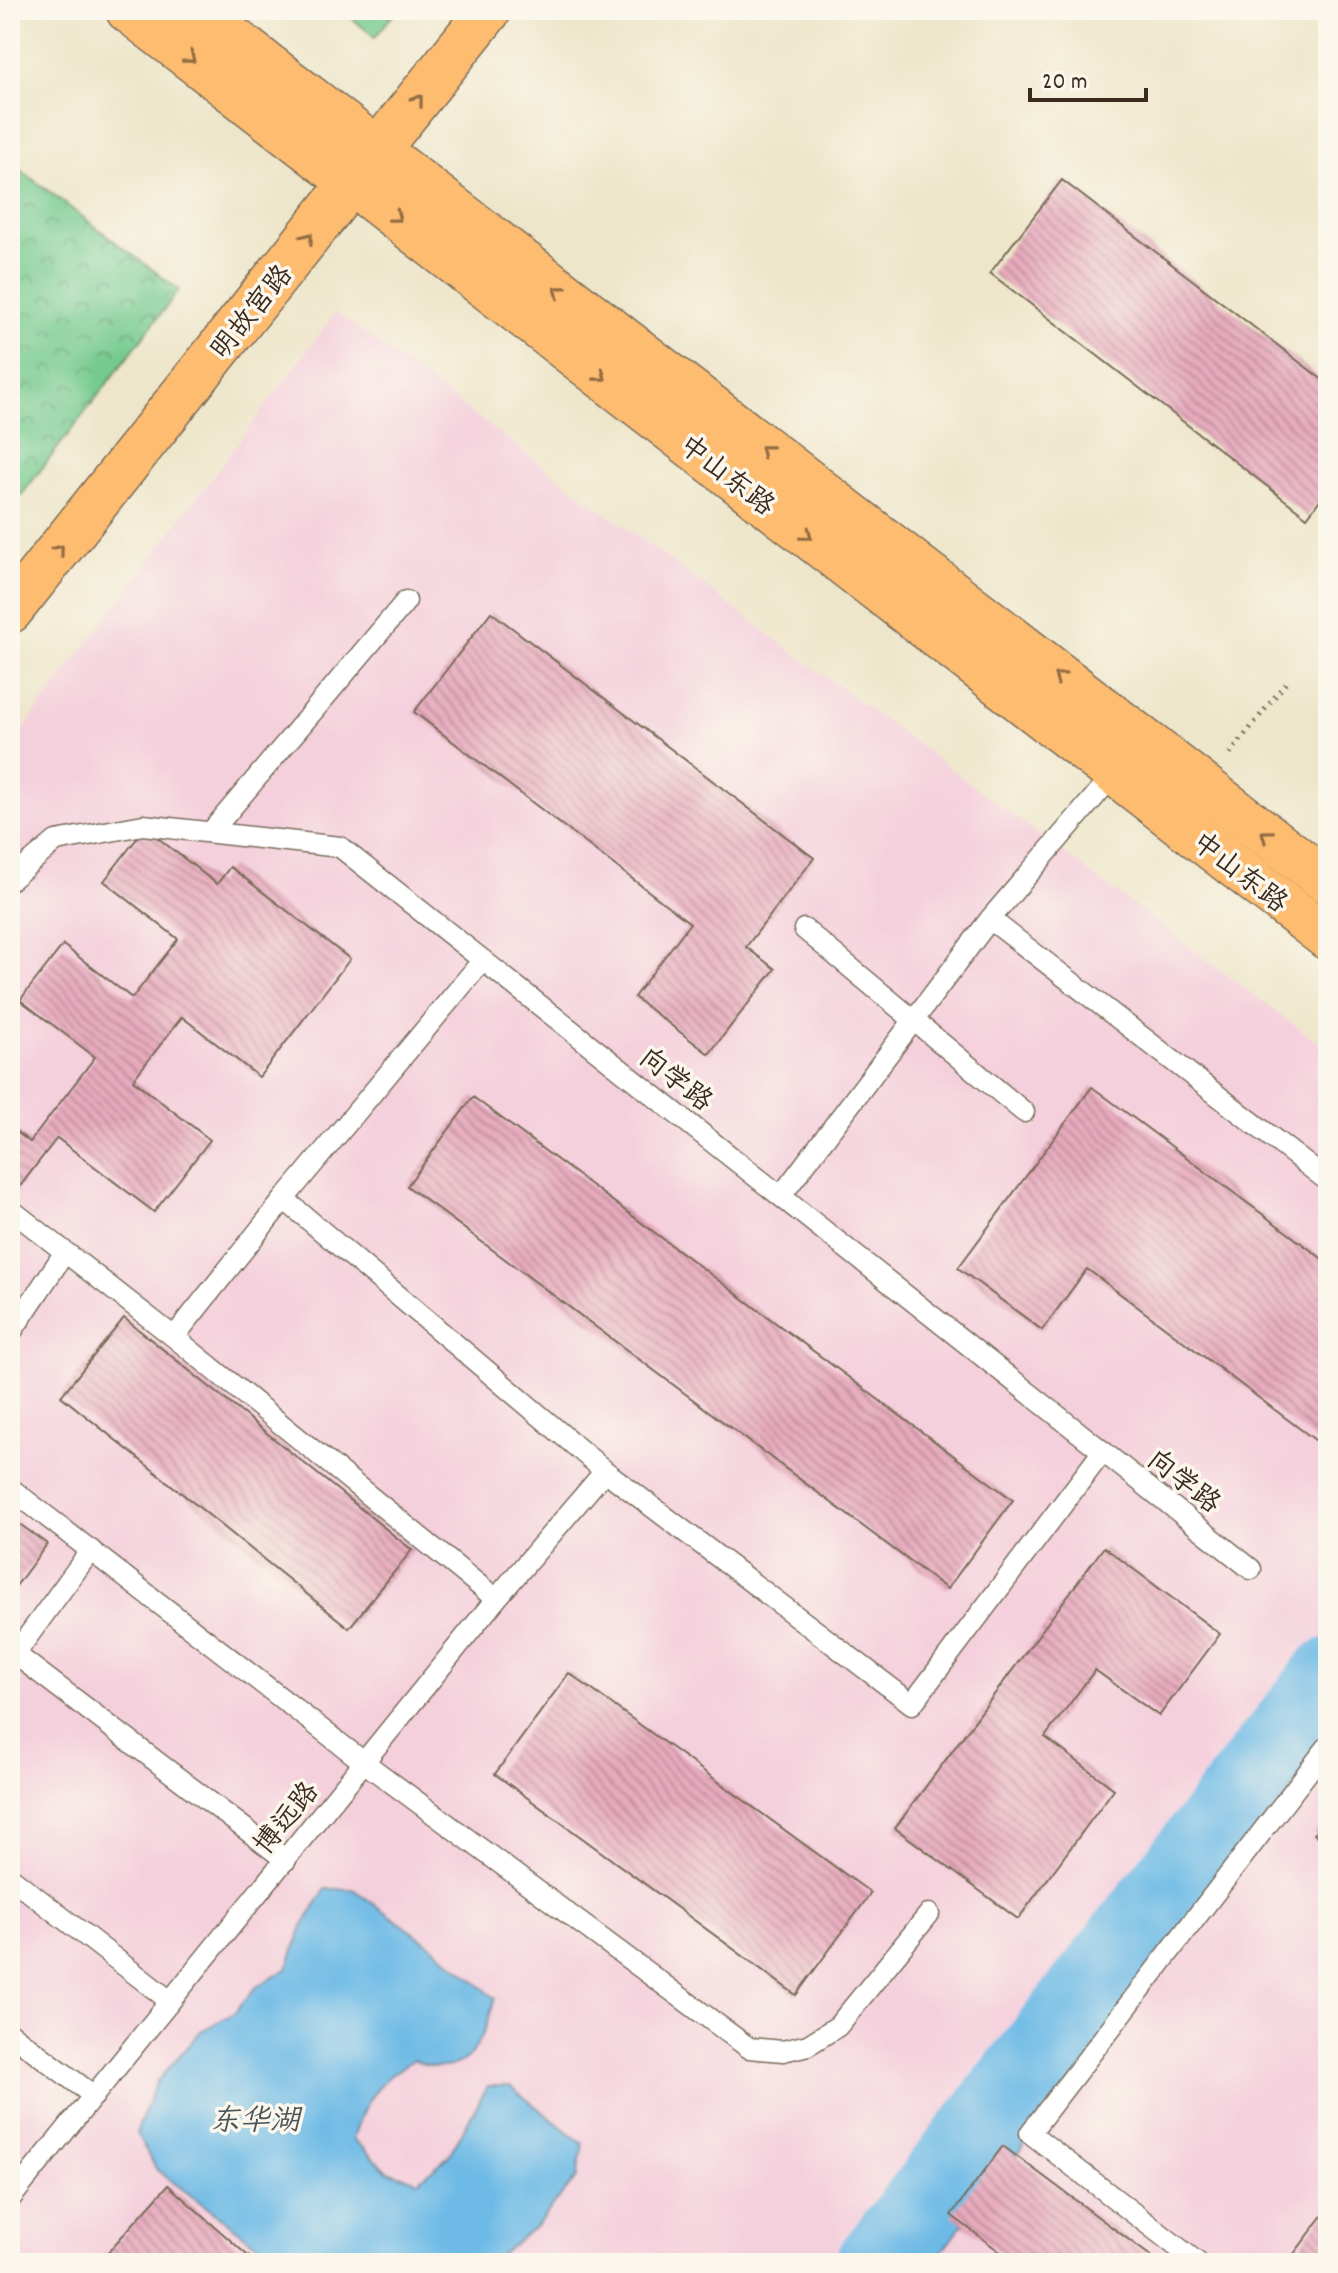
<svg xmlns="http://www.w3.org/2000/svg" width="1338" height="2273" viewBox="0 0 1338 2273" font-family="Dekko,'LXGW WenKai TC',sans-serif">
<defs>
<pattern id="park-crowns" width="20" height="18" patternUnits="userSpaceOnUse" patternTransform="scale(2)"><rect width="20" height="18" fill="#74ca8f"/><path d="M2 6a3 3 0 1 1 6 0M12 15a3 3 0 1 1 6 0" fill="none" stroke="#60a474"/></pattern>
<pattern id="building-back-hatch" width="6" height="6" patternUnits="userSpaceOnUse" patternTransform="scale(2)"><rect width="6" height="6" fill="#e7aabd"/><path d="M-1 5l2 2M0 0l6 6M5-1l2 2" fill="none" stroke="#bc8b99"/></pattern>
</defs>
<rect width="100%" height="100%" fill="#fbf7ec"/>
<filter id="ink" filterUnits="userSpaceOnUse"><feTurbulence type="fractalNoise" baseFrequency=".0125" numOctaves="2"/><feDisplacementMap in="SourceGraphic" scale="16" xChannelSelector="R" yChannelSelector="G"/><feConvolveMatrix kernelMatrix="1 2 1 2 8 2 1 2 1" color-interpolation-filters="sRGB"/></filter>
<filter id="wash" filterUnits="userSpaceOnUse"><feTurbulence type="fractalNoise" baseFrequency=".006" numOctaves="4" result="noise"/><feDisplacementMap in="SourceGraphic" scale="32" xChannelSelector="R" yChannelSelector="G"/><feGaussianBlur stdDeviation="1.8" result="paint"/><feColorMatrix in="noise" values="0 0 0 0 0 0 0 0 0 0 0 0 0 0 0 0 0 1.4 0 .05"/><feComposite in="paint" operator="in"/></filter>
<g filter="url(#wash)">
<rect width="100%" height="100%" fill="#eee6ca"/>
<path fill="#f4cfdc" d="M336,312L1328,1050V2263H10V747Z"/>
<path fill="url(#park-crowns)" stroke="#587a56" stroke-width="2" d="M342,10H397L375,37Z
M10,162L179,290L10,510Z"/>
<path fill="#6dbae6" stroke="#547282" stroke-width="2" d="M1328,1669V1741L1184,1937L933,2263H873L979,2132Z
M325,1889H353L432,1946L495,1998C486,2027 477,2069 438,2067C430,2067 420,2062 413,2060C378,2080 364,2100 353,2139L387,2171L418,2181L448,2157L488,2086H510L583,2144L577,2177L536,2226L496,2259L495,2263H294L251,2240L157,2170L136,2133L157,2081L201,2031L233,2014L255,1988L287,1969L303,1926Z"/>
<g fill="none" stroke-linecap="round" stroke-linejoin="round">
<path stroke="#6dbae6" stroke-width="70" d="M870,2263L1328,1673"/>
</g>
<g id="blocks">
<path fill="url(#building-back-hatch)" d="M1062,180L1328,384V489L1307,517L990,273Z
M491,612L814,858L746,947L775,969L709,1054L634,997L690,923L414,712Z
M145,828L217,884L230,867L350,959L259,1077L182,1017L133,1080L210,1140L154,1212L57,1138L14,1194L10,1191V1127L30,1142L95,1057L20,1000L63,945L132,998L178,939L104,881Z
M1092,1087L1328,1263L1327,1449L1087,1269L1042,1330L958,1268Z
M473,1097L1013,1500L947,1589L407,1186Z
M124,1318L412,1550L349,1628L61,1396Z
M10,1517L47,1544L10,1594Z
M1104,1547L1220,1634L1159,1716L1095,1670L1045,1737L1114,1789L1018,1919L895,1828Z
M569,1673L871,1893L796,1995L495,1774Z
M1328,1815V1845L1314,1834Z
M1003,2146L1160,2263H1015L951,2215Z
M168,2185L256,2263H98Z
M1328,2209V2263H1287Z"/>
</g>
</g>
<g filter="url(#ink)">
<use href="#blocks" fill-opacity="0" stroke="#7a6c5a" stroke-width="2"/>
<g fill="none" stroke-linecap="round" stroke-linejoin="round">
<defs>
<path id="lane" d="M211,832L406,601
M10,880L56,841L143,825L340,847L1251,1569
M990,919L1328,1181
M804,929L1024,1112
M483,960L284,1199L605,1471L912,1704L1103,1451
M781,1196L990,919L1115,773
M10,1209L174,1337L496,1599
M10,1334L65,1252
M174,1337L284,1199
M10,1488L365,1763L749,2048L783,2051L808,2045L838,2026L929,1914
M15,1654L91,1550
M10,1660L15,1654L286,1860
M10,1877L170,2001
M10,2033L94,2096
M10,2199L496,1599L605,1471
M1198,2263L1030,2133L1328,1746"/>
<path id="primary" d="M128,10L1328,938
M196,10L1328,882
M10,611L489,10"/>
</defs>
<use href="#lane" stroke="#7a6c5a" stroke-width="23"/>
<use href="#primary" stroke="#7a6c5a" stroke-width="47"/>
<path stroke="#7a6c5a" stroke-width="5" stroke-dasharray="2 6" stroke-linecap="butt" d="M1230,754L1288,680"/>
<use href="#lane" stroke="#fff" stroke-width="20"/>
<use href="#primary" stroke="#fdbc70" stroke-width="44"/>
</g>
<defs><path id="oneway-chevron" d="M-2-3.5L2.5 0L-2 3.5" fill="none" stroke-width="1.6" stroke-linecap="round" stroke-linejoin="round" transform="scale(2)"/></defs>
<g stroke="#926c43">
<use href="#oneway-chevron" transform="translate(190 58) rotate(38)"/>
<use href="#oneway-chevron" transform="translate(418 100) rotate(-52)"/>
<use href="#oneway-chevron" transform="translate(396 217) rotate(38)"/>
<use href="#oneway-chevron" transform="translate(308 238) rotate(-51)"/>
<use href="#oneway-chevron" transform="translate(559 291) rotate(-142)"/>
<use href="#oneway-chevron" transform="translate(601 376) rotate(38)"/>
<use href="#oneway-chevron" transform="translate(765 450) rotate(-142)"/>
<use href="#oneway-chevron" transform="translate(807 535) rotate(38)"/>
<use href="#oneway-chevron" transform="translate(59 550) rotate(-51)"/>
<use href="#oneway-chevron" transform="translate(1059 677) rotate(-143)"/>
<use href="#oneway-chevron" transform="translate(1266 835) rotate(-143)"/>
</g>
</g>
<g text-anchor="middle" stroke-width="7" stroke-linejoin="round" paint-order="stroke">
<g font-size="28" fill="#3b2a1e" stroke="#fbf7ec">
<text transform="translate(250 311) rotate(-51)" y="10">明故宫路</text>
<text transform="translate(728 474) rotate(38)" y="10">中山东路</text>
<text transform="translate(1241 871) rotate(38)" y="10">中山东路</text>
<text transform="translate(677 1078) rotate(38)" y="10">向学路</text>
<text transform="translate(1185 1480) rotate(38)" y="10">向学路</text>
<text transform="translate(285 1817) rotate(-51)" y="10">博远路</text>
</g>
<g font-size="30" font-style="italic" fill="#4a555a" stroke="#fbf7ec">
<text x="255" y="2129">东华湖</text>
</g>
</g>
<rect width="1338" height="2273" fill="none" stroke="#fbf7ec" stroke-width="40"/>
<path d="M1030 88v12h116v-12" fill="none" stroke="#3b2a1e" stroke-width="4"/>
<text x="1042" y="88" font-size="24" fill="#3b2a1e" stroke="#fbf7ec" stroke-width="6" paint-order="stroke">20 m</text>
</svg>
